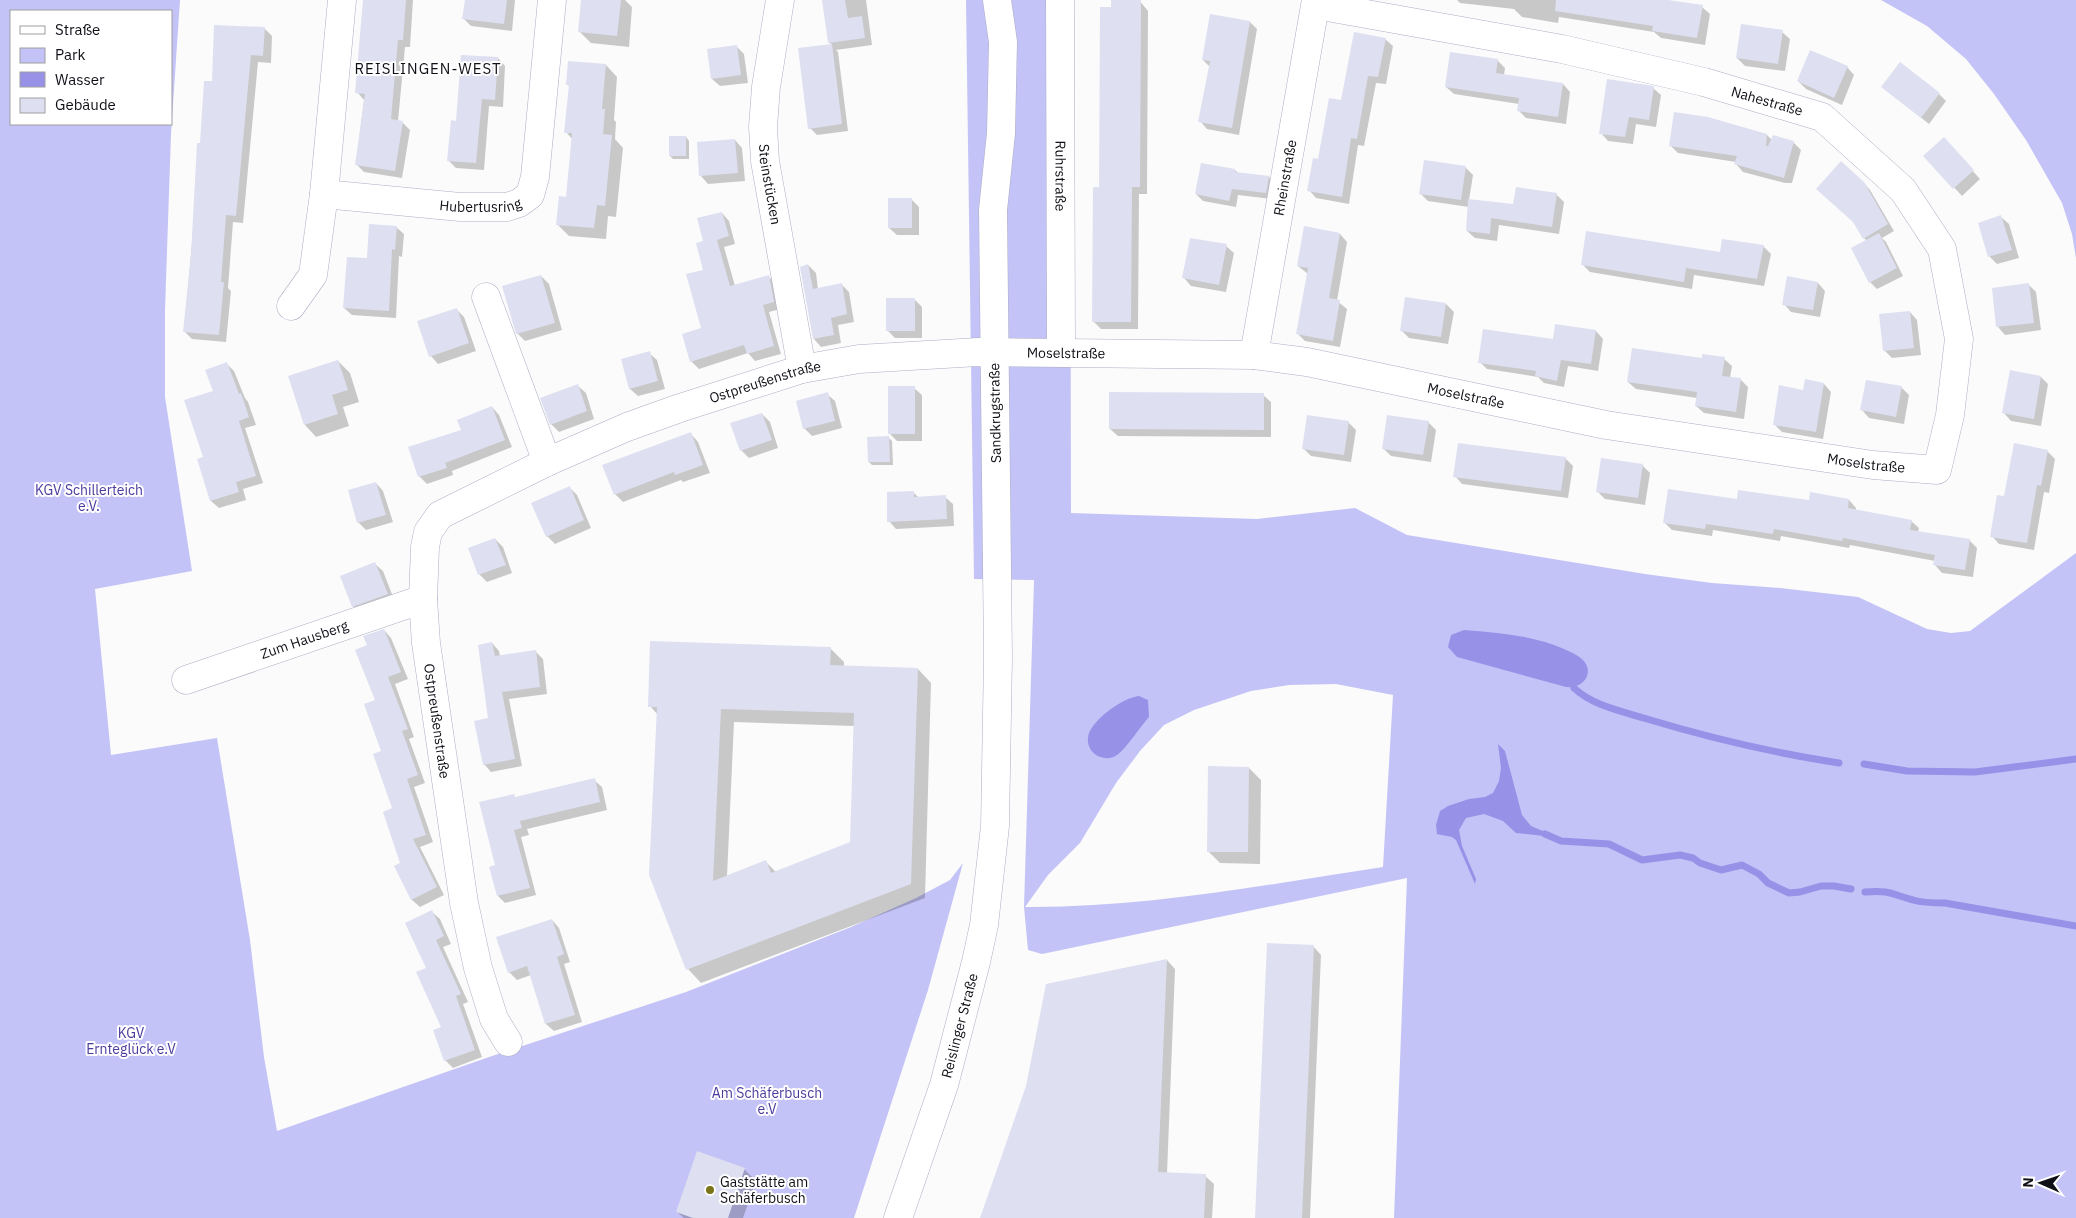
<svg xmlns="http://www.w3.org/2000/svg" width="2076" height="1218" viewBox="0 0 2076 1218" font-family="'IBM Plex Sans',sans-serif">
<rect width="100%" height="100%" fill="#fbfbfb"/>
<path fill="#c3c3f7" fill-rule="evenodd" d="M0,0H180L171,134L165,310V397L192,571L95,589L111,755L217,738L250,940L264,1057L277,1131L492,1056L686,992L851,927L916,898L950,880L963,863L928,990L854,1218H0ZM11,11H171V124H11Z
M966,0H1070L1071,513L1257,519L1355,508L1407,535L1645,574L1712,583L1780,588L1858,597L1927,629L1951,633L1970,631L2076,553V1218H1394L1407,878L1042,954L1028,950L1024,907L1034,580L974,579ZM1336,684L1393,695L1383,867C1264,885 1145,908 1025,907L1048,875L1080,843L1116,783L1140,751L1164,725L1194,710L1251,691L1289,685Z
M1881,0H2076V258L2072,234L2062,203L2026,140L1994,94L1966,59L1927,26Z"/>
<path fill="#9792e7" d="M1464,630C1502,633 1544,636 1578,656C1596,667 1588,689 1566,687L1457,657L1448,647L1451,635Z
M1139,696L1148,700L1149,717C1140,727 1126,749 1117,755C1104,764 1086,753 1088,738C1089,721 1124,697 1139,696Z
M1498,744L1505,751L1522,815L1531,826L1545,832V834L1544,836L1516,833L1503,821L1484,814L1466,818L1459,830L1462,846L1476,879L1475,884L1456,840L1452,837L1437,834L1436,825L1440,811L1448,806L1469,799L1485,797L1493,793L1499,781L1501,768Z"/>
<path fill="#0003" fill-rule="evenodd" d="M364,0H413L410,47H405L398,121L402,122L410,130L402,178L364,172L356,164L364,100L357,92Z
M466,0H515L512,31L471,26L464,19Z
M582,0H625L632,7L629,47L591,43L579,31Z
M824,0H866L872,45L836,50L838,52L848,131L817,135L810,128L832,45L829,42Z
M1112,0H1139L1148,11L1147,194H1139L1138,329H1101L1093,321Z
M1457,0H1660L1702,7L1710,14L1705,45L1661,38L1654,32L1559,17L1558,23L1522,17L1514,9L1460,3Z
M1250,22L1257,29L1239,135L1207,129L1200,121L1210,67L1203,60Z
M264,28L272,36L271,63L258,62L243,223L233,222L228,288L231,291L226,342L192,339L184,331L201,144Z
M1782,32L1790,39L1785,71L1745,66L1737,58Z
M1385,39L1393,46L1386,84L1376,83L1364,146L1358,145L1349,204L1316,198L1309,190L1342,102Z
M736,46L744,54L748,83L720,86L712,79Z
M498,58L505,66L503,107L489,106L484,170L456,168L449,161L457,122Z
M1497,60L1505,68L1504,75L1563,84L1570,92L1566,124L1526,118L1518,110L1519,104L1454,94L1446,87Z
M606,65L617,77L614,120L616,122L615,139L623,148L616,217L608,216L606,239L569,236L557,224L567,198L572,139L566,132L570,87L567,84Z
M1847,67L1854,75L1842,105L1806,89L1798,81Z
M1883,87L1939,94L1946,101L1929,124Z
M1653,88L1661,95L1656,127L1636,124L1633,144L1608,141L1601,133Z
M1767,135L1772,140L1793,142L1801,150L1792,183H1785L1743,172L1736,164V162L1678,153L1671,146Z
M686,137L689,141V159H673L670,156Z
M735,140L742,148L745,181L708,184L701,176Z
M1951,147L1980,179L1962,196L1925,156Z
M1465,167L1473,175L1469,200L1514,205L1556,194L1564,202L1559,234L1499,225L1497,241L1475,238L1467,231L1469,207L1428,201L1421,194Z
M1235,170L1239,174L1269,177L1275,184L1273,199L1238,195L1236,207L1203,201L1196,194Z
M1863,182L1870,190L1894,231L1882,238L1886,242L1903,276L1877,289L1870,282L1867,241L1864,238Z
M911,199L919,207V235H897L889,228Z
M722,213L729,221L735,244L724,247L735,286L769,277L777,284L781,309L769,312L781,354L755,361L748,353L699,369L691,361L703,329L704,242Z
M2001,217L2009,224L2019,258L1997,264L1990,257L1979,224Z
M396,227L404,234L402,257L399,256L396,318L352,315L344,308L368,259Z
M1340,234L1347,242L1337,301L1347,309L1340,347L1305,341L1298,334L1308,274L1298,266Z
M1226,246L1234,253L1226,292L1191,286L1184,278Z
M1763,246L1771,254L1764,286L1694,275L1692,289L1590,272L1583,265L1721,254Z
M808,265L816,273L818,289L841,284L849,292L854,322L838,325L841,343L821,347L814,339Z
M541,276L549,284L562,330L525,341L517,333Z
M1818,283L1825,291L1820,317L1791,312L1784,304Z
M2028,284L2036,292L2041,330L2005,335L1998,327L1993,289Z
M1406,298L1446,304L1454,312L1448,344L1409,338L1401,330Z
M914,299L922,307V338H895L887,330Z
M456,309L464,317L476,351L438,364L431,356Z
M1910,312L1917,320L1921,355L1892,358L1884,350Z
M1596,331L1603,339L1598,371L1568,366L1564,387L1544,383L1538,377L1487,369L1480,362L1554,340Z
M649,353L657,360L665,389L638,396L630,389L622,360Z
M1724,359L1732,366L1730,378L1741,380L1748,387L1744,419L1704,413L1696,406L1697,398L1636,389L1628,382L1703,360Z
M338,361L350,373L359,402L343,407L349,426L316,437L305,425Z
M227,364L234,371L245,398L248,402L256,425L245,428L263,483L243,489L246,500L219,508L211,501L198,460L204,458L214,392Z
M2041,377L2048,384L2041,426L2011,421L2004,413Z
M1824,384L1831,392L1823,439L1782,432L1774,424L1804,391Z
M578,386L586,393L594,419L559,432L551,424Z
M1901,387L1909,395L1904,424L1869,418L1862,410Z
M914,388L922,395V441H897L889,433Z
M827,394L835,401L842,428L812,436L804,428Z
M1263,395L1271,402V437L1118,436L1110,429Z
M492,407L499,415L512,447L452,471L453,475L427,484L419,476L463,430Z
M762,414L770,422L778,448L749,458L741,450Z
M1348,422L1356,430L1351,462L1311,456L1303,448Z
M1428,422L1436,430L1431,462L1391,456L1383,448Z
M691,434L698,442L710,473L683,482L681,480L623,502L615,494Z
M889,438L892,441L893,465H872L869,462Z
M2047,451L2055,459L2049,493L2044,492L2034,550L1999,544L1992,536L2005,497Z
M1565,458L1573,466L1568,498L1462,484L1455,476Z
M1642,465L1650,473L1645,505L1605,499L1598,492Z
M376,483L383,491L393,522L366,530L358,522Z
M569,487L577,495L591,528L555,544L547,536Z
M914,493L919,498L945,497L953,504L954,526L896,529L889,521Z
M1849,500L1856,508V511L1911,521L1919,528L1918,533L1969,540L1977,548L1973,577L1942,573L1935,565V561L1850,545L1849,548L1781,536L1780,541L1713,530L1712,536L1672,530L1665,523L1738,501Z
M495,539L503,547L512,573L487,582L480,575L470,549Z
M375,564L383,571L395,602L361,614L353,606Z
M384,630L391,638L408,679L395,684L414,737L409,739L425,783L414,787L433,842L420,847L444,895L420,907L412,900L395,866L401,863L368,646Z
M492,643L499,651L500,656L535,651L543,659L547,694L509,699L522,766L491,772L484,764L489,719Z
M830,648L844,662V667L918,669L931,683L925,898L701,983L688,969L651,875L658,715L650,706ZM734,722L854,726L851,843L776,872L766,862L727,877Z
M1249,768L1261,780L1260,864L1220,863L1208,851Z
M594,780L602,787L607,810L527,829L529,835L521,837L536,895L505,903L498,896L496,866L513,795L516,798Z
M432,912L440,919L451,944L443,947L468,1002L463,1004L482,1057L453,1068L445,1060Z
M552,920L559,928L570,962L564,964L582,1022L554,1031L546,1024L531,975L517,980L509,972Z
M1313,946L1321,955L1310,1218H1256Z
M1167,960L1175,969L1167,1174L1205,1176L1214,1184L1212,1218H982Z
M744,1169L756,1181L743,1218H684L677,1212Z"/>
<g fill="none" stroke-linecap="round" stroke-linejoin="round">
<path stroke="#9792e7" stroke-width="7" d="M1574,688C1593,706 1622,711 1647,719C1710,738 1774,753 1839,763
M1864,764L1907,771L1975,772L2076,759
M1545,834L1561,841L1609,844L1642,860L1680,855L1693,858L1700,863L1721,870L1742,865L1759,874L1768,883L1789,893L1800,892L1821,886H1834L1851,889
M1865,892C1890,890 1891,894 1913,900C1923,903 1934,903 1945,903L2076,926"/>
</g>
<path fill="#dedff1" fill-rule="evenodd" d="M363,0H406L403,40H398L391,119L403,121L395,171L355,165L365,94L355,93Z
M465,0H507L504,24L462,19Z
M581,0H621L617,36L578,32Z
M822,0H845L848,18L862,16L865,38L828,43Z
M1111,0H1141L1140,187H1132L1131,322H1092L1093,187H1099L1100,7H1111Z
M1556,0H1668L1703,5L1697,38L1652,31L1653,26L1555,11Z
M1210,14L1250,21L1232,128L1198,122L1210,61L1202,60Z
M1741,24L1783,30L1778,64L1736,58Z
M214,25L265,27L263,56L251,55L236,216L226,215L221,282H224L219,335L183,332L191,255L197,143H200L204,81H212Z
M1354,32L1386,38L1378,77L1368,76L1357,139L1351,138L1342,197L1307,191L1313,158L1318,159L1329,98L1341,100Z
M832,44L842,124L808,129L798,48Z
M737,45L741,75L711,79L707,49Z
M1810,50L1848,66L1834,98L1797,81Z
M1450,52L1498,59L1496,73L1563,83L1558,117L1517,111L1519,98L1445,87Z
M461,55L498,57L495,100L482,99L476,163L447,161L451,120L456,121Z
M568,61L606,64L602,109H605L603,134L612,135L605,206L597,205L594,228L556,225L559,196L566,197L572,133H564L569,85H566Z
M1900,62L1940,93L1921,118L1881,87Z
M1607,79L1654,86L1649,120L1629,117L1625,137L1599,134Z
M1674,112L1708,117L1767,134L1766,146H1768L1773,135L1794,141L1784,178L1734,164L1737,156L1669,146Z
M669,136H686V156H669Z
M1944,137L1974,170L1953,189L1923,156Z
M735,139L738,173L699,176L697,142Z
M1424,160L1466,166L1461,200L1419,194Z
M1841,161L1864,182L1888,224L1863,239L1853,222L1816,189Z
M1201,163L1235,169V172L1269,176L1266,193L1232,189L1229,201L1195,194Z
M1516,187L1557,193L1552,227L1491,218L1490,234L1466,231L1468,199L1513,204Z
M888,198H912V228H888Z
M722,212L729,236L717,240L730,286L769,275L774,302L763,305L774,346L747,354L744,345L690,362L682,334L701,328L686,274L703,270L696,243L703,241L697,218Z
M2001,215L2012,250L1988,257L1978,223Z
M369,224L397,226L395,250L392,249L389,311L343,308L347,257L367,258Z
M1304,226L1340,233L1329,298L1340,300L1333,341L1296,334L1308,268L1297,266Z
M1586,231L1720,252L1722,239L1764,245L1757,279L1686,268L1684,282L1581,265Z
M1879,233L1897,268L1869,283L1851,248Z
M1190,238L1227,244L1219,285L1182,278Z
M808,264L813,289L842,283L847,314L831,318L834,335L813,339L800,267Z
M541,275L555,323L516,334L502,286Z
M1787,276L1818,282L1813,310L1782,305Z
M2029,283L2034,323L1996,327L1992,288Z
M1405,297L1446,303L1441,337L1400,331Z
M886,298H915V331H886Z
M457,308L469,343L429,357L417,321Z
M1910,311L1914,348L1883,351L1879,314Z
M1555,324L1596,330L1591,364L1561,360L1557,381L1535,376L1536,371L1478,363L1483,329L1553,339Z
M1632,348L1702,358V354L1725,357L1722,376L1741,378L1736,412L1695,406L1697,392L1627,382Z
M650,351L658,381L629,389L621,359Z
M338,360L348,390L332,395L338,414L304,425L288,376Z
M227,362L239,394L241,393L249,417L239,421L256,476L236,482L239,492L210,501L197,459L203,457L184,400L213,391L205,370Z
M2010,370L2041,376L2034,419L2002,413Z
M1805,379L1824,383L1816,432L1773,425L1779,385L1803,390Z
M1866,380L1902,386L1896,417L1860,410Z
M578,384L587,411L550,425L540,398Z
M888,386H915V434H888Z
M828,392L835,421L803,429L796,401Z
M1109,392L1264,393V430L1109,429Z
M492,406L505,440L445,463L447,468L418,477L408,447L461,430L457,420Z
M762,413L772,440L740,451L730,423Z
M1307,415L1349,421L1344,455L1302,449Z
M1387,415L1429,421L1423,455L1382,449Z
M691,432L703,465L675,475L674,472L614,495L602,465Z
M889,436L890,462H868L867,437Z
M1458,443L1566,457L1561,491L1453,477Z
M2014,443L2048,450L2041,486L2037,485L2027,543L1990,537L1997,495L2004,496Z
M1601,458L1643,464L1638,498L1596,492Z
M376,482L386,515L357,523L348,490Z
M570,486L584,520L546,537L531,503Z
M1668,489L1737,499L1738,490L1809,500L1810,492L1849,499L1848,508L1912,520L1910,530L1970,539L1965,570L1933,565L1935,555L1843,538L1842,541L1774,529L1773,534L1706,524L1705,529L1663,523Z
M914,491V497L946,495L947,519L887,522V492Z
M495,538L506,565L478,575L468,548Z
M375,562L388,594L352,607L340,576Z
M384,629L401,672L388,677L408,729L402,731L418,775L407,779L426,835L413,839L437,887L411,900L394,866L400,863L383,812L392,808L373,754L381,751L364,704L375,700L355,650L367,645L363,636Z
M650,641L831,647L830,665L918,668L911,884L686,970L649,875L657,707H648ZM721,709L854,713L850,842L771,873L766,860L713,881Z
M492,642L495,656L536,650L540,687L502,692L515,759L483,765L474,721L488,718L478,645Z
M1208,766L1249,767L1248,852H1207Z
M595,778L600,802L520,821L522,828L514,830L530,888L497,896L489,867L495,865L479,802L514,794L515,797Z
M432,910L444,936L436,940L461,994L456,996L475,1050L444,1061L433,1030L441,1027L416,972L426,968L405,923Z
M552,919L564,954L557,957L575,1015L545,1024L527,966L508,973L496,937Z
M1267,943L1314,945L1302,1218H1255Z
M1167,959L1158,1172L1206,1174L1204,1218H980L1026,1086L1046,984Z
M697,1151L745,1168L728,1218H693L676,1212Z"/>
<g fill="none" stroke-linecap="round" stroke-linejoin="round">
<defs>
<g id="minor">
<path id="s1" d="M342,0L324,194L460,207H507L519,203L530,195L535,177L552,0"/>
<path id="s2" d="M780,0L766,87L763,127L765,161L802,369"/>
<path id="s3" d="M1060,0L1061,352"/>
<path d="M486,297L547,462"/>
<path d="M291,306L313,275L324,194"/>
<path id="s4" d="M1254,355L1316,0"/>
<path id="s5" d="M186,680L423,599"/>
<path id="s6" d="M508,1042L494,1019L478,968L464,903L426,643L423,599L425,547L428,532L440,515L547,462L627,427L680,408L802,369L859,359L978,352L1254,355L1307,362L1606,425L1873,465L1937,470L1950,415L1959,339L1942,249L1903,190L1822,117L1704,82L1562,49L1316,5"/>
<path id="s7" d="M898,1218L944,1085L976,962L984,925L995,826L998,658L993,210L1001,133L1003,42L997,0"/>
</g>
</defs>
<use href="#minor" stroke="#adadc6" stroke-width="29"/>
<use href="#minor" stroke="#fff" stroke-width="28"/>
</g>
<circle fill="#7a7417" stroke="#fff" stroke-width="2" cx="710" cy="1190" r="5"/>
<g text-anchor="middle" stroke-width="4" stroke-linejoin="round" paint-order="stroke">
<g font-size="14" fill="#0f0f17" stroke="#fff">
<text transform="translate(1767 101) rotate(16)" y="5">Nahestraße</text>
<text dy="5" stroke="none"><textPath href="#s3" startOffset="176">Ruhrstraße</textPath></text>
<text dy="5" stroke="none"><textPath href="#s4" startOffset="180">Rheinstraße</textPath></text>
<text dy="5" stroke="none"><textPath href="#s2" startOffset="186">Steinstücken</textPath></text>
<text dy="5" stroke="none"><textPath href="#s1" startOffset="352">Hubertusring</textPath></text>
<text dy="5" stroke="none"><textPath href="#s6" startOffset="1198">Moselstraße</textPath></text>
<text dy="5" stroke="none"><textPath href="#s6" startOffset="894">Ostpreußenstraße</textPath></text>
<text dy="5" stroke="none"><textPath href="#s6" startOffset="1602">Moselstraße</textPath></text>
<text transform="translate(995 413) rotate(-91)" y="5">Sandkrugstraße</text>
<text dy="5" stroke="none"><textPath href="#s6" startOffset="2008">Moselstraße</textPath></text>
<text dy="5" stroke="none"><textPath href="#s5" startOffset="125">Zum Hausberg</textPath></text>
<text transform="translate(437 721) rotate(82)" y="5">Ostpreußenstraße</text>
<text dy="5" stroke="none"><textPath href="#s7" startOffset="202">Reislinger Straße</textPath></text>
</g>
<g font-size="14" fill="#4b3b9d" stroke="#fff">
<text x="89" y="495">KGV Schillerteich<tspan x="89" dy="16">e.V.</tspan></text>
<text x="131" y="1038">KGV<tspan x="131" dy="16">Ernteglück e.V</tspan></text>
<text x="767" y="1098">Am Schäferbusch<tspan x="767" dy="16">e.V</tspan></text>
</g>
<g font-size="14" fill="#0f0f17" stroke="#fff" text-anchor="start">
<text x="720" y="1187">Gaststätte am<tspan x="720" dy="16">Schäferbusch</tspan></text>
</g>
<g font-size="15" letter-spacing="1" fill="#0f0f17" stroke="#fff">
<text x="428" y="74">REISLINGEN-WEST</text>
</g>
</g>
<rect x="10" y="10" width="162" height="115" fill="#ffffff" stroke="#9f9fa2"/>
<rect x="20" y="26" width="25" height="8" fill="#ffffff" stroke="#9f9fa2"/>
<text x="55" y="35" font-size="15" fill="#0f0f17">Straße</text>
<rect x="20" y="48" width="25" height="15" fill="#c3c3f7" stroke="#9f9fa2"/>
<text x="55" y="60" font-size="15" fill="#0f0f17">Park</text>
<rect x="20" y="72" width="25" height="15" fill="#9792e7" stroke="#9f9fa2"/>
<text x="55" y="85" font-size="15" fill="#0f0f17">Wasser</text>
<rect x="20" y="98" width="25" height="15" fill="#dedff1" stroke="#9f9fa2"/>
<text x="55" y="110" font-size="15" fill="#0f0f17">Gebäude</text>
<g transform="translate(2041 1183) rotate(272)" stroke="#ffffff" stroke-width="4" paint-order="stroke">
<path d="M0-4L9 19L0 12L-9 19Z" fill="#0f0f17"/>
<text y="-8" font-size="14" font-weight="bold" text-anchor="middle" fill="#0f0f17">N</text>
</g>
</svg>
